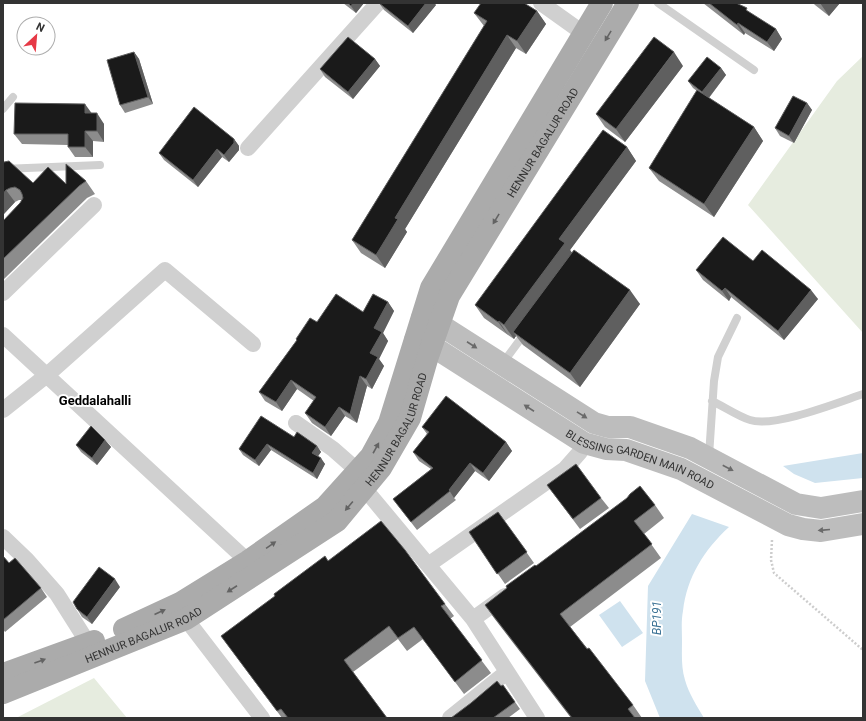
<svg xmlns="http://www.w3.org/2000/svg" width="866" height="721" viewBox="0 0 866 721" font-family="Roboto,sans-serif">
<rect width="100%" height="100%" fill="#fff"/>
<path fill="#e6ecdf" d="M863,56V333L748,205L837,81Z
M94,678L127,718H16Z"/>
<path fill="#cfe2ee" d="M863,453V478L815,483L794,474L783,466Z
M692,514L729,527C704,550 687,577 683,611C681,621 682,631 682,641C682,654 681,667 685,680C689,694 697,706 704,718H660L645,681L648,586Z
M620,601L643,633L622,647L599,615Z"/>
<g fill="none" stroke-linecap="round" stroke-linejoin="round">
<path stroke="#cdcdcd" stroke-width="2.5" stroke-dasharray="2 2" stroke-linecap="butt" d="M772,540L771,560L774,573L863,650"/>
<path stroke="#d0d0d0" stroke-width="8" d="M658,3L754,70
M3,109L13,97
M3,169L100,165
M502,364L525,333
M712,401C723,406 739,417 750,420C774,428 839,402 863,394
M709,456L714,381L718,357L737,318"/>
<path stroke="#d0d0d0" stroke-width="16" d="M541,3L583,33
M248,148L378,3
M3,293L94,205
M3,335L255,568
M3,410L47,375L165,270L253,344
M296,423L333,449L358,471
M364,488L473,619L537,718
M3,537L27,560L57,594L88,643
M428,565L565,469L580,452
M183,610L186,619L262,718
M473,619L505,596
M450,718L507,672"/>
<g stroke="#bdbdbd" stroke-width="22">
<path d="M422,318L439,324L594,423L608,427H630L690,448L796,504L821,508L863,501"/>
<path id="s1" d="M415,340L432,346L584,443L606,449L626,450L681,469L788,525L803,529L821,531L863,524"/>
</g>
<g stroke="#ababab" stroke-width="22">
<path d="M124,629L180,603L248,561L325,507L371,456L389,423L431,288L602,3"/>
<path d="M3,674L94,641"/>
<path id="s2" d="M3,693L186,619L337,521L381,468L410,418L428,356L449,296L628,3"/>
</g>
</g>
<path fill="#8c8c8c" d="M343,3H364L356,13Z
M379,3H434L436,5L413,33L384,10Z
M703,3H736L750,13L776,29L782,39L774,51L745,33L744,35Z
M813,3H840L829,16L815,5Z
M537,11L546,24L526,54L516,48L405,229L407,232L385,268L361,253L352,240L484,26L474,13Z
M134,52L139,59L153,104L125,113L120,105Z
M375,59L380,66L353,99L325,77L320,69Z
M683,66L625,142L605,127L596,114Z
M721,68L726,75L709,98L754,127L763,141L714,217L659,181L649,168L697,91L693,88L688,81Z
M807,103L812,110L794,143L780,136L775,128Z
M92,113L104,124V142L93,141V157H75L68,147V145L22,144L14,134Z
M234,139L239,146V150L229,162L222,157L198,187L164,160L159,153Z
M627,147L636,161L570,250L572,253L640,304L580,387L523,345L516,336L514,339L508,335L484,318L475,305Z
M3,162L33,183L66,184L86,181L95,194L87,198L3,280V221L20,203L22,200H19L15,202L3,215Z
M753,261L818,299L784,340L731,297L729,301L703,280L696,270Z
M388,302L394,311L383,333L388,341L379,359L384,366L372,389L367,386L357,423L345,416L331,436L312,423L305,413L314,401L297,389L282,411L265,401L259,392L297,340L296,339L317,322L363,312Z
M422,427L506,442L512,451L489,481L475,471L454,498L456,500L417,530L393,499L431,469L419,461L413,452L427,434Z
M294,437L317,446L321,452L318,456L325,464L317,479L271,450L259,466L243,455L239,449Z
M105,440L111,447L97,465L81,452L76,445Z
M547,485L601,498L609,508L580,529Z
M655,505L664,518L644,534L661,558L570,627L633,705L642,718H571L494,618L485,605L536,566Z
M498,512L534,563L505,584L469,532Z
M3,556L9,563L41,588L47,597L5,632L3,629Z
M328,561L445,604L454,616L450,619L491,673L464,694L423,639L407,651L398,639L353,672L387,718H282L221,636Z
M120,587L92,624L82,617L77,609Z
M503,685L520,709L508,718H451Z"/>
<path fill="#5f5f5f" d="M353,3H364L356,13L351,6Z
M426,3H434L436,5L413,33L408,26Z
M820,3H840L829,16Z
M537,11L546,24L526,54L517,41Z
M738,23L745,33L744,35L737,25Z
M776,29L782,39L774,51L767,42Z
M507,35L516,48L405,229L407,232L385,268L376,255L395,218Z
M134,52L139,59L153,104L148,97Z
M674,52L683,66L625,142L616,129Z
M375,59L380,66L353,99L348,92Z
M721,68L726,75L707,100L702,92Z
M807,103L812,110L794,143L789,136Z
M85,104L93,115L85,113Z
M97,113L104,124V142L97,131Z
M754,127L763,141L714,217L704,204Z
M85,131L93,141V157L85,147Z
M234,139L239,146V150L229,162L224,155Z
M627,147L636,161L570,250L575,257L513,332L516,336L514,339L504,325L559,239Z
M217,149L222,157L198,187L193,180Z
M6,190L15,202L3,215V194Z
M725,288L731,297L729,301L722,291Z
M630,290L640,304L580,387L570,373Z
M811,290L818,299L784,340L778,331Z
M388,302L394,311L383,333L388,341L379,359L384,366L372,389L366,379L374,328Z
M499,321L508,335L498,322Z
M360,376L367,386L357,423L350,414Z
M291,380L297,389L282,411L276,402Z
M339,407L345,416L331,436L325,427Z
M105,440L111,447L97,465L92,458Z
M506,442L512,451L489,481L483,473Z
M267,444L271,450L259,466L255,460Z
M317,446L321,452L316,459L312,453Z
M321,458L325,464L317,479L313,473Z
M470,463L475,471L454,498L449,490Z
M115,579L120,587L92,624L87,617Z"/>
<path fill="#1a1a1a" stroke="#5f5f5f" d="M348,3H353L351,6Z
M379,3H426L408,26Z
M481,3H524L537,11L517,41L507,35L395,218L398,219L376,255L352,240L487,21L474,13Z
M709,3H736L747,8L746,10L776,29L767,42L738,23L737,25Z
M348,37L375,59L348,92L320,69Z
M654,37L674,52L616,129L596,114Z
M134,52L148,97L120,105L107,60Z
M707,57L721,68L702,92L688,81Z
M697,90L754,127L704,204L649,168Z
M793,96L807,103L789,136L775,128Z
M15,103L85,104V113H97V131H85V147H68V134H14Z
M194,107L234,139V143L224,155L217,149L193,180L159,153Z
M603,130L627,147L559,239L565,243L504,325L499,321L498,322L475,305Z
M9,161L33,183L48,167L66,184V164L86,181L79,186L3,259V221L20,203L23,198L22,194L20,190L15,187L10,188L6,190L3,194V162H4Z
M723,237L753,261L762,250L811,290L778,331L725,288L722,291L696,270Z
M574,250L630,290L570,373L513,332Z
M336,294L363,312L373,294L388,302L374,328L382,332L370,353L378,357L366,379L360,376L350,414L339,407L325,427L305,413L316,397L291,380L276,402L259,392L297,340L296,339L310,318L317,322Z
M446,396L506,442L483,473L470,463L449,490L450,491L411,522L393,499L433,468L413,452L429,432L422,427Z
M261,416L294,437L297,432L317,446L312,453L321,458L313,473L267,444L255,460L239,449Z
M91,426L105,440L92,458L76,445Z
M576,464L601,498L573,519L547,485Z
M640,486L655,505L634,521L652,544L560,614L587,649L589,648L633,705L628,709L635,718H572L485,605L507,588L506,586L535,565L536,566L627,498L630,494Z
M498,512L527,552L497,574L469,532Z
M381,521L405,550L445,604L441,606L482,660L455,682L414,627L398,638L389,626L344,660L387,718H288L281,709L277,711L221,636L275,596L274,594L325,556L328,561Z
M3,556L9,563L15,558L41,588L3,620Z
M99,567L115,579L87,617L77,609L73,602Z
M497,681L501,686L503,685L515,702L493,718H451L471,703Z"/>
<defs><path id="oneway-solid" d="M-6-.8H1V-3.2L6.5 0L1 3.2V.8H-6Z"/></defs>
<g fill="#636363">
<use href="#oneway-solid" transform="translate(608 36) rotate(121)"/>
<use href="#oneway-solid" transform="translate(496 219) rotate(121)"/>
<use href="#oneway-solid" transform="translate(376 448) rotate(-61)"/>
<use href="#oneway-solid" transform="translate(349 506) rotate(130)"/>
<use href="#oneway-solid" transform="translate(271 545) rotate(-35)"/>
<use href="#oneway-solid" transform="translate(232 589) rotate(147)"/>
<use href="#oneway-solid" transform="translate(160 612) rotate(-24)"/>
<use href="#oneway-solid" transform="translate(40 661) rotate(-20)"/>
</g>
<g fill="#6a6a6a">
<use href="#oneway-solid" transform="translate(472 345) rotate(33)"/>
<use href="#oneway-solid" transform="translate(529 408) rotate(-147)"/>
<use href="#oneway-solid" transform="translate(582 415) rotate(32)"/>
<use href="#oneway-solid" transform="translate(728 468) rotate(28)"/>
<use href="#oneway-solid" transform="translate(824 530) rotate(175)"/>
</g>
<g text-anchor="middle" stroke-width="4" stroke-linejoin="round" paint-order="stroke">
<g font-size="11" fill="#333" stroke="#fff">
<text dy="4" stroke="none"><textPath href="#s2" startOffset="812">HENNUR BAGALUR ROAD</textPath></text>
<text dy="4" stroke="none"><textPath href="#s2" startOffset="488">HENNUR BAGALUR ROAD</textPath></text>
<text dy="4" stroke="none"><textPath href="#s1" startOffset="257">BLESSING GARDEN MAIN ROAD</textPath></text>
<text dy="4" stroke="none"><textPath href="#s2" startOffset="152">HENNUR BAGALUR ROAD</textPath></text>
</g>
<g font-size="12" font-style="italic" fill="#3f7597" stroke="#fff">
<text transform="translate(657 618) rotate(-90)" y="4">BP191</text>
</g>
<g font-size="13" font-weight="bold" fill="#000" stroke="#fff">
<text x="95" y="405">Geddalahalli</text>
</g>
</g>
<rect width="866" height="721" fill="none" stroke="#333333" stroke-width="8"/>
<g transform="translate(36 36) rotate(26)"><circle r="19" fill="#ffffff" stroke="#adadad"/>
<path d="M0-3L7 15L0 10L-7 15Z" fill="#e63946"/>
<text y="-6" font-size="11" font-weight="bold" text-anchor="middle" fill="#333333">N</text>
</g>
</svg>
